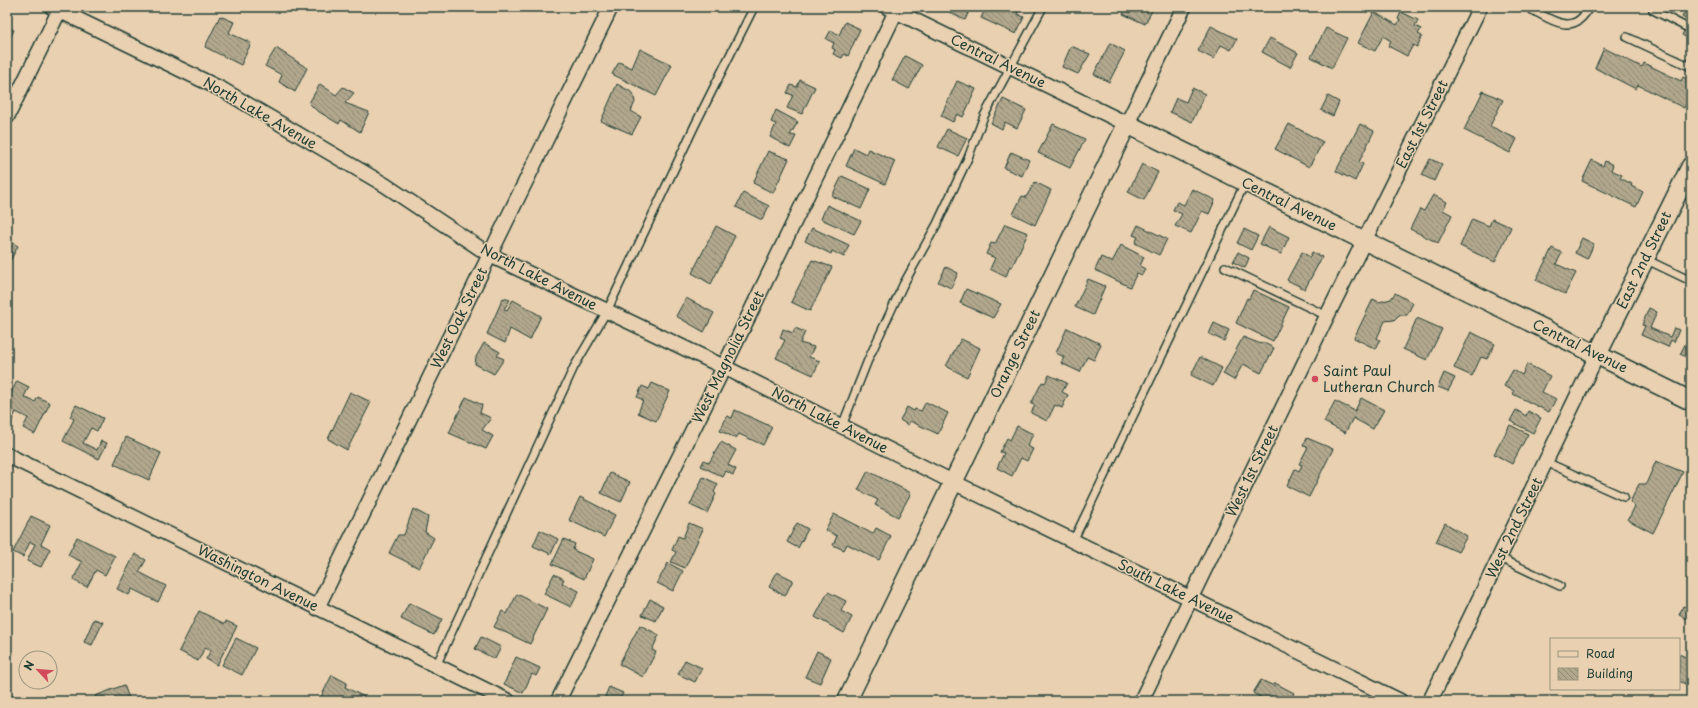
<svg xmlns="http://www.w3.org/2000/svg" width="1698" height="708" viewBox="0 0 1698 708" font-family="'Playpen Sans',sans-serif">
<defs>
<pattern id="building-back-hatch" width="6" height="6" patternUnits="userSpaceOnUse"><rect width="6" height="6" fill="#b1a78d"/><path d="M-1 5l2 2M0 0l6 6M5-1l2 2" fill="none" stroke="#8f8974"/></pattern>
</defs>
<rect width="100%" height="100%" fill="#e8d0b0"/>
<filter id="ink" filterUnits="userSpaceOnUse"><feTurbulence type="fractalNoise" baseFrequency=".025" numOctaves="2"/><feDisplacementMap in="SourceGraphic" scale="8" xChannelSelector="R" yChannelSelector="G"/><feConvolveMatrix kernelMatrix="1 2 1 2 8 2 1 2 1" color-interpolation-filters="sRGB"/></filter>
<g filter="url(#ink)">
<path fill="url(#building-back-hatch)" stroke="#1f3d34" d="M952,7H971L965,20L950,13Z
M986,7H1020L1017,14L1024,17L1016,34L981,18Z
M1125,7H1154L1145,24L1123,14L1127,8Z
M1679,7H1691V40L1682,35L1689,21L1682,17L1685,12L1678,9Z
M1374,12L1397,25L1400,20L1398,19L1401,12L1418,20L1415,26L1421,29L1418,34L1422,36L1417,47L1413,45L1407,56L1388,46L1391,41L1383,36L1375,51L1358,43Z
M220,16L234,22L229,33L251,43L241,65L205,47Z
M845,22L860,29L848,56L844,54L842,58L833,54L835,50L832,48L834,43L826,39L831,30L839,35Z
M7,26L14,30L7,45Z
M1211,26L1237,39L1231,50L1221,45L1214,59L1198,51Z
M1326,28L1347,38L1332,68L1311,57Z
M1270,38L1298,53L1290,67L1262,52Z
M1110,43L1125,51L1109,82L1094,74Z
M1071,46L1090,54L1078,74L1062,67Z
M276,48L307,68L295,92L279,82L282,75L265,66Z
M1604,48L1642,67L1644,63L1681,81L1683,77L1691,81V94L1684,108L1638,85L1636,89L1595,68Z
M640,49L672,65L656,96L612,74L619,62L632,68Z
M905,56L922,65L909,89L892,80Z
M800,80L815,87L802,114L787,108L793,95L787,93L791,85L797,87Z
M957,81L976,89L963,117L957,114L953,122L941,116Z
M320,84L336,95L343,87L354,93L345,103L369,112L360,132L341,120L339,124L316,110L309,103Z
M617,84L633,93L635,102L631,111L641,117L632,134L601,121Z
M1192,88L1205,94L1192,122L1170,112L1176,98L1186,102Z
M1483,91L1503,100L1490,126L1517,139L1510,153L1464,130Z
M1328,96L1339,102L1333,116L1321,110Z
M1003,99L1026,110L1017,128L1005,122L1002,129L991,123Z
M776,110L798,122L790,135L796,136L790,148L770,137L776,124L771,122Z
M1053,124L1085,139L1070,168L1038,153Z
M1289,124L1323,142L1309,167L1275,149Z
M1360,124L1374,131L1359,162L1363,164L1355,181L1336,171Z
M947,129L967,138L958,156L938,147Z
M854,148L866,154L868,149L895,161L885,184L846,166Z
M768,151L789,159L773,193L753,183Z
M1011,152L1029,160L1022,176L1004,168Z
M1430,159L1442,164L1434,181L1422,175Z
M1592,160L1603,166L1605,161L1613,165L1611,170L1622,175L1620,178L1632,184L1631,186L1643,192L1636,207L1582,181Z
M1142,164L1158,172L1144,200L1128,192Z
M842,176L870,189L861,209L832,196Z
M1035,182L1051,190L1035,225L1013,214L1022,196L1026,197Z
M1192,189L1215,200L1209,214L1202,211L1191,233L1175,226L1182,214L1173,210L1177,202L1184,205Z
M743,193L769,206L762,220L736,207Z
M1433,195L1447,202L1443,210L1452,215L1438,243L1410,229L1420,209L1424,211Z
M827,205L861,221L854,234L821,219Z
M1472,219L1489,226L1492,219L1511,227L1495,262L1460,246Z
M1005,224L1028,233L1012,267L1010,266L1006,277L990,269L995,258L986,254L991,243L995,244Z
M1138,225L1167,239L1159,255L1135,243L1138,237L1133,235Z
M716,226L735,236L711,284L692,273Z
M1269,227L1289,237L1281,254L1260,244Z
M812,228L849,245L844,257L832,251L831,254L805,241Z
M1244,229L1258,236L1251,250L1237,243Z
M1582,238L1594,244L1587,259L1575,253Z
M7,240L18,246L8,265H7Z
M1121,245L1144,257L1140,266L1145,269L1142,275L1137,273L1130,287L1095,270L1101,257L1112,262Z
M1552,248L1562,253L1556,264L1576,273L1565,294L1536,280Z
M1238,252L1249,258L1245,268L1233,262Z
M1302,252L1310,257L1312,252L1322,257L1305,289L1287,280Z
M812,260L832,267L810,311L791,302Z
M946,267L958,273L951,288L938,282Z
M1088,279L1105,286L1093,315L1075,307Z
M966,289L1001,304L993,318L960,303Z
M1253,290L1289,307L1273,341L1236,323L1247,298L1249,299Z
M1395,293L1413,303L1407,315H1399L1394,320L1385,321L1377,338L1380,340L1376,349L1354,338L1373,299L1379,302L1391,299Z
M503,298L510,300L504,309L507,310L513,300L541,316L530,340L510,329L505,343L487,334Z
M686,298L714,313L704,332L676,316Z
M1649,308L1657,312L1650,328L1670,337L1674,328L1679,330L1674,342L1671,340L1668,347L1641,335L1645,326L1642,325Z
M1417,318L1442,329L1427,360L1403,349Z
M1214,323L1229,330L1224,341L1209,334Z
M795,328L805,332L800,343L814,347L809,357L820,361L813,375L776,358L785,340L780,338L783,329L793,333Z
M1067,328L1101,344L1094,360L1087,357L1080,372L1061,363L1064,357L1056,353Z
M1471,332L1495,344L1487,359L1481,357L1472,376L1454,368Z
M1243,337L1261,344L1262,342L1274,348L1261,373L1243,364L1234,380L1223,374Z
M961,339L980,348L967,377L946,366Z
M1688,339L1691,341V359L1680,354Z
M484,343L500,352L497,356L504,359L494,374L475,364L476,357Z
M1200,357L1222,368L1213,386L1191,375Z
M1527,364L1550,376L1542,392L1556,399L1549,412L1513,394L1514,391L1504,386L1513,370L1522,375Z
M1444,373L1455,378L1448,391L1438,387Z
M1049,375L1067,383L1062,392L1068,395L1062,408L1055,405L1047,421L1031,413L1035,405L1031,404L1042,382L1045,383Z
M17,381L29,387L24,397L35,402L38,397L50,403L35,434L23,428L28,418L16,412L11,422L7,420V401Z
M652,383L670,391L656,421L638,413L643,400L637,397L642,386L649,389Z
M350,392L371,402L347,450L328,439Z
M466,397L482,405L480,413L491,418L482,430L493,436L486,449L449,433Z
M1361,398L1384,410L1373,429L1353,418L1345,433L1324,422L1335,401L1355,411Z
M926,402L948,413L938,434L910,421L908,425L900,420L907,407L914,411L915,409L921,411Z
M76,405L103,418L97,431L91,428L83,443L97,450L101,441L107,443L99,459L63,441L74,419L70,417Z
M735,410L772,427L763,445L739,434L736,438L720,431L727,416L732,418Z
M1516,410L1526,416L1528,411L1541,418L1533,433L1510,421Z
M1510,425L1528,434L1512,464L1494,454Z
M1017,426L1033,434L1027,446L1033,449L1027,461L1021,458L1012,476L997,468L1004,453L1000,452L1007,438L1010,440Z
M126,437L161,453L149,480L114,464Z
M1307,438L1333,449L1309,497L1287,486L1295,469L1299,471L1302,465L1299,464L1308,447L1303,446Z
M721,442L736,450L728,465L736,469L733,475L726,471L723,477L701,466L704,460L709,463Z
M1656,461L1683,472L1653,533L1628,520L1635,506L1630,502L1639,484H1646Z
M868,471L911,493L898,517L875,505L878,500L858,490Z
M610,473L630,482L621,502L601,493Z
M703,477L718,484L714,492L716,494L707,513L690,505Z
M580,497L615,515L604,537L569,520Z
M413,509L428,517L425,532L434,538L419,568L389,553L398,535H404Z
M834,514L873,534L876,528L891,536L879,560L847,544L844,550L833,545L837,536L825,530Z
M31,516L50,525L41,544L50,549L41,567L27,561L35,544L30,542L23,557L13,552Z
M689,523L703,529L685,568L671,562L676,552L672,550L678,536L683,538Z
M797,523L808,529L798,548L787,542Z
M1445,523L1467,536L1458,552L1436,542Z
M540,530L558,539L551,554L533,546Z
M77,537L115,556L105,575L96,570L87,587L73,580L82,562L68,555Z
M564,539L575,544L573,550L593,559L584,579L552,564Z
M135,554L146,560L139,572L166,586L158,602L132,589L129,595L117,589Z
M668,563L683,571L673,591L657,583Z
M777,572L793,580L785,596L769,587Z
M554,574L564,579L562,583L579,591L571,607L544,594Z
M828,592L846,601L841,611L852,617L844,633L815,617Z
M517,594L547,609L530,644L494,627L502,611L507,614Z
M650,599L663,606L656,621L642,615Z
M409,603L442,619L434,635L401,619Z
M1683,606L1691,609V621L1679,615Z
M199,611L225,624L226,621L237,626L217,665L206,659L211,650L205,647L198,661L179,651Z
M94,619L103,622L92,645L84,642Z
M640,625L659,635L652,650L656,652L643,677L619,664Z
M481,637L501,647L495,659L475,649Z
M236,638L256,648L242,675L222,665Z
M817,651L831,658L820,683L805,677Z
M1679,654L1690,659L1688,663L1691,664V672L1685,684L1679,681Z
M516,657L540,668L536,676L532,674L523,693L504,684Z
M685,660L702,668L695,682L678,674Z
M332,675L347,683L345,687L372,701H319Z
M1261,680L1274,686L1275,683L1294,693L1290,701H1266L1253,693Z
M124,685L130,701H97L95,696Z
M609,687L623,693L619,701H603Z"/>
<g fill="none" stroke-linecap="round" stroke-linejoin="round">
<defs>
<path id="service" d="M1526,7C1550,18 1573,39 1589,7
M1654,7L1653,10L1686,27
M1627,37L1691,67
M1645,259L1691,281
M1225,267L1327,316
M842,426L868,360L903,285L937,224L968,158L984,116L1043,7
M1546,462L1624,497
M1073,541L1245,183
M1500,558L1560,586
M436,666L574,367L607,311L695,125L754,7"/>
<path id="minor" d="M52,7L223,90L385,185L490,255L724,367L953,482L1400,701
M887,7L1127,124L1184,7
M7,117L61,7
M7,455L508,701
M317,608L611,7
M558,701L724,367L898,7
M1141,701L1327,316L1480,7
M1430,701L1597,355"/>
<path id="tertiary" d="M1597,355L1691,166
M847,701L1127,124L1691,401"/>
</defs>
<use href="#service" stroke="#1f3d34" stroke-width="10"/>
<use href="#minor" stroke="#1f3d34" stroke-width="17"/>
<use href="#tertiary" stroke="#1f3d34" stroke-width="21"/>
<use href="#service" stroke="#e8d0b0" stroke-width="7"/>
<use href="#minor" stroke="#e8d0b0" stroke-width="14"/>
<use href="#tertiary" stroke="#e8d0b0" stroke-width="18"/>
</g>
</g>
<circle fill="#d1495b" stroke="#e8d0b0" stroke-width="1.5" cx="1315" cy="379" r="4"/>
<g text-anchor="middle" stroke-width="3" stroke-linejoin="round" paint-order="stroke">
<g font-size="14" fill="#1f3d34" stroke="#e8d0b0">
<text transform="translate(998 61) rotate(26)" y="5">Central Avenue</text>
<text transform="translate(260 113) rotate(30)" y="5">North Lake Avenue</text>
<text transform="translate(1422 124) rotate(-63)" y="5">East 1st Street</text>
<text transform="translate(1289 204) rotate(26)" y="5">Central Avenue</text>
<text transform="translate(1644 260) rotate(-64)" y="5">East 2nd Street</text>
<text transform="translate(539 277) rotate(27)" y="5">North Lake Avenue</text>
<text transform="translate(459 318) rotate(-64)" y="5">West Oak Street</text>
<text transform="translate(1580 346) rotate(26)" y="5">Central Avenue</text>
<text transform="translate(1015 354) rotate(-64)" y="5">Orange Street</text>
<text transform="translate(728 357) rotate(-64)" y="5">West Magnolia Street</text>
<text transform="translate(830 420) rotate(27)" y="5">North Lake Avenue</text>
<text transform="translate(1252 471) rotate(-64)" y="5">West 1st Street</text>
<text transform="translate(1514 528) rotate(-64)" y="5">West 2nd Street</text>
<text transform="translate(258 578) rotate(26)" y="5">Washington Avenue</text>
<text transform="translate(1176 591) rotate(26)" y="5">South Lake Avenue</text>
</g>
<g font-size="14" fill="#1f3d34" stroke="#e8d0b0" text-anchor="start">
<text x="1323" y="376">Saint Paul<tspan x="1323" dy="16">Lutheran Church</tspan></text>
</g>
</g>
<rect width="1698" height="708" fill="none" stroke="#e8d0b0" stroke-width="24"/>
<rect x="12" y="12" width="1674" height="684" fill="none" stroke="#1f3d34" stroke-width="1.5" filter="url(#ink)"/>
<rect x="1550" y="638" width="130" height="52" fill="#e8d0b0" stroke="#98957e"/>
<rect x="1558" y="651" width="20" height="6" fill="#e8d0b0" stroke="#98957e"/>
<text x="1586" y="658" font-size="12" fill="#1f3d34">Road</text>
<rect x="1558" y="668" width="20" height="12" fill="url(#building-back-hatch)" stroke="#98957e"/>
<text x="1586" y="678" font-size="12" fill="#1f3d34">Building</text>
<g transform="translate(38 670) rotate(296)"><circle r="19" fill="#e8d0b0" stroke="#98957e"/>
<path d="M0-3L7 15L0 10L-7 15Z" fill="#d1495b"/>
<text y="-6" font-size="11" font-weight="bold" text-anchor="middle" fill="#1f3d34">N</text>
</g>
</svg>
